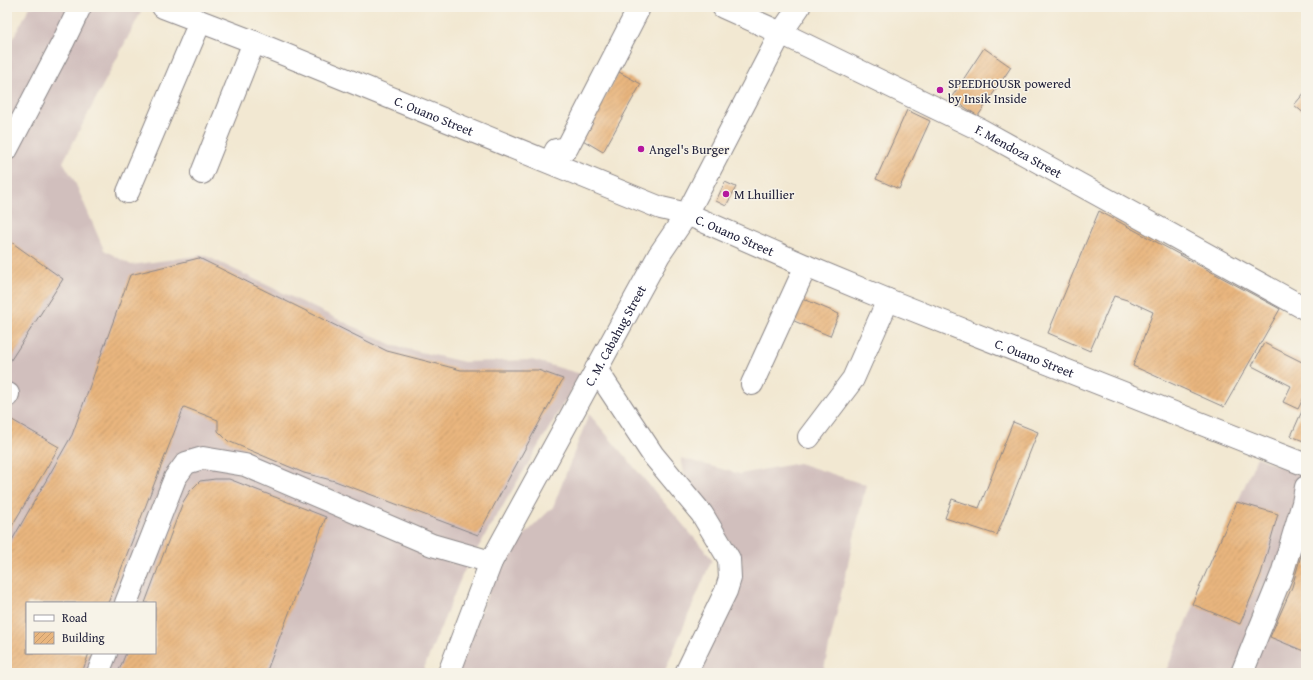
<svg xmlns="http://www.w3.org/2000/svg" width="1313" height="680" viewBox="0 0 1313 680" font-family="'Gentium Book Plus',serif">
<defs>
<pattern id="building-hatch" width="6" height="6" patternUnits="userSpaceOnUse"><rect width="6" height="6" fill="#e9b67e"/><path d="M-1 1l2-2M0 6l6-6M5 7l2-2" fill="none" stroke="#c89c6e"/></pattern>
</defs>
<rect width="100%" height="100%" fill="#f7f3e8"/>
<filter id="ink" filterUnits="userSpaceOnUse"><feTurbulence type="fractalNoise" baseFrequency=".025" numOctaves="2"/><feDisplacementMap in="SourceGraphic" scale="8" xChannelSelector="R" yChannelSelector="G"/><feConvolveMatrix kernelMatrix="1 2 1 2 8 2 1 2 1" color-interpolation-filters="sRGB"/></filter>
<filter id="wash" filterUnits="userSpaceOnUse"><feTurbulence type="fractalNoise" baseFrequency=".012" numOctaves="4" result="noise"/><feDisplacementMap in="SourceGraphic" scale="16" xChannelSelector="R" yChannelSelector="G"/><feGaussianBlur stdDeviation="0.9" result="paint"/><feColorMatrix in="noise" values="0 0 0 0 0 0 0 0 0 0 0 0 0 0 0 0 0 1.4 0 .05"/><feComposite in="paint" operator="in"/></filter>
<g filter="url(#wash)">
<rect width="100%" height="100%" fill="#f2e8d2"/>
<path fill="#d1bfbd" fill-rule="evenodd" d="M30,7H125L141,12L63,162L74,180L104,250L131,265L204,255L394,346L464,362L532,360L581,374L463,573L422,673H7V49ZM27,603H155V653H27Z
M589,414L712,559L664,673H456L503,556L553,507Z
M1257,457L1306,478V673H1165Z
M681,458L740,474L799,463L866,485L823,673H694L742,561L685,478Z"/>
<g id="blocks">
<path fill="url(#building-hatch)" d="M984,48L1011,67L978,116L951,98Z
M619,72L641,84L603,152L581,139Z
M1306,91V115L1294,105Z
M907,110L930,121L899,189L876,179Z
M725,182L736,187L726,206L716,201Z
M1099,211L1280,309L1224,407L1133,366L1153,312L1127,300L1114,296L1090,351L1048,333Z
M7,239L63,279L7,366Z
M199,258L387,351L461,370H538L563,379L478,535L335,481L304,473L228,441L218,431V420L184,407L108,603H27V653H89L82,673H7V549L72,435L130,275Z
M797,296L839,314L830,336L787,318Z
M1264,343L1306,364V393L1298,409L1283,402L1291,386L1252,366Z
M1306,402V442L1291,436Z
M7,417L59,447L7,534Z
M1013,422L1038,432L997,535L945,518L952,499L979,508Z
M215,479H229L326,517L266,673H118L126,653H155V603H145L183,502L190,491L200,481Z
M1237,502L1278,514L1261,574L1240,624L1192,604Z
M1306,538V652L1270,637L1292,587Z"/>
</g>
</g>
<g filter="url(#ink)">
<use href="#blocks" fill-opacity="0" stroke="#8a8586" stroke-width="1"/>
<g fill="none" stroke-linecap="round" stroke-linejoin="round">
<defs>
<g id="minor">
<path id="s1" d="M163,7L254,42L661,208L687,214L806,266L888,300L1306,465"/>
<path id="s2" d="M723,7L781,33L979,129L1306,309"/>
<path d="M7,149L63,42L80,7"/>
<path d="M550,162L556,150L567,148L638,10"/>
<path d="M202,173L254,42"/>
<path d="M128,192L200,22"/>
<path d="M596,369L653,455L702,514L729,559L730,578L726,591L686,673"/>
<path d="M752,384L806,266"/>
<path d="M7,396L8,394"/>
<path d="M809,437L853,379L888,300"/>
<path d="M126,603L175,478L186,463L203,458L245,465L432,545L491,562"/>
<path d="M98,673L106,653"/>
<path id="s3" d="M449,673L491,562L659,255L687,214L781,33L799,7"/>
<path d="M1242,673L1282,574L1303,503L1306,487"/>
</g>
</defs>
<use href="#minor" stroke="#8a8586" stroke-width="24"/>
<use href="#minor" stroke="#fff" stroke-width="22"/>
</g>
</g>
<g fill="#b5179e" stroke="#f7f3e8" stroke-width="1.5">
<circle cx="940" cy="90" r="4"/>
<circle cx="641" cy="149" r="4"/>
<circle cx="726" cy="194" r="4"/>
</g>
<g text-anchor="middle" stroke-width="3" stroke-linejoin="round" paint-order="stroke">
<g font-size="13" fill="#22223b" stroke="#f7f3e8" text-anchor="start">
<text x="948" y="88">SPEEDHOUSR powered<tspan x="948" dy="15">by Insik Inside</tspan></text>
<text x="649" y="154">Angel's Burger</text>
<text x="734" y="199">M Lhuillier</text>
</g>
<g font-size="13" fill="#22223b" stroke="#f7f3e8">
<text dy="5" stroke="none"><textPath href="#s1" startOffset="292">C. Ouano Street</textPath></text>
<text dy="5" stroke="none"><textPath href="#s2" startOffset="329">F. Mendoza Street</textPath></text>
<text dy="5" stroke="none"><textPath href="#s1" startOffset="616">C. Ouano Street</textPath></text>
<text dy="5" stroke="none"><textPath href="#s3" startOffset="377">C. M. Cabahug Street</textPath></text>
<text dy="5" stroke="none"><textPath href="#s1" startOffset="940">C. Ouano Street</textPath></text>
</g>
</g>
<rect width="1313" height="680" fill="none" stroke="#f7f3e8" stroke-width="24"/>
<rect x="26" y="602" width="130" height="52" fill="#f7f3e8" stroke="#a29fa3"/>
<rect x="34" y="615" width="20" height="6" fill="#ffffff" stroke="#a29fa3"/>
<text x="62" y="622" font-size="12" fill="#22223b">Road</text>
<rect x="34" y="632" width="20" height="12" fill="url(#building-hatch)" stroke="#a29fa3"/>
<text x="62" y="642" font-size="12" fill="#22223b">Building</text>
</svg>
